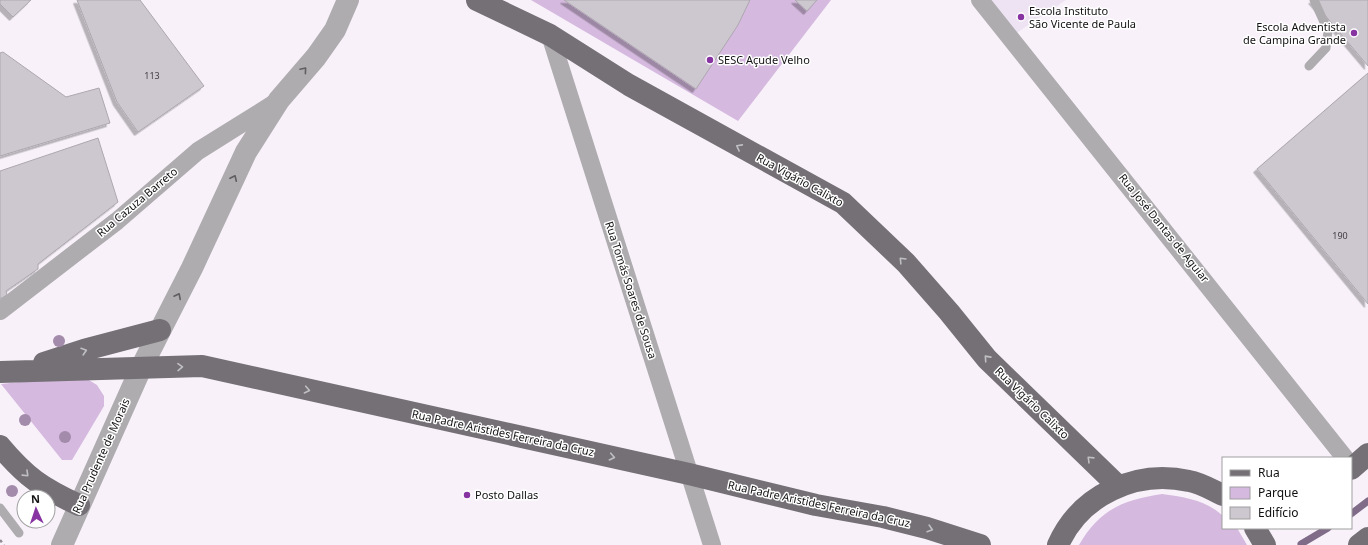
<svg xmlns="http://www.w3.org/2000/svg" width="1368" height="545" viewBox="0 0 1368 545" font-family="'Noto Sans',sans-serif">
<defs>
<filter id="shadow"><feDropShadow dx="-3.5" dy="3.5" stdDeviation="0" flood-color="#0004"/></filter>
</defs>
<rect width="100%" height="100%" fill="#f8f1fa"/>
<path fill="#ede3f2" d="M988,0H1066L1015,34Z"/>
<path fill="#d5b9df" d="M531,0H831L738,121Z
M76,376L84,377L97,385L104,396V406L72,460H62L1,384Z
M1162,494C1184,497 1206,500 1223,516V528H1237L1247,545H1079C1100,509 1123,500 1162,494Z"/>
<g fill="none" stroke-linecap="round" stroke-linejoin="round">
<path stroke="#806c88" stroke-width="7" d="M1351,514L1368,501
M1301,544L1328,528"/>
</g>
<path fill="#cdc7d0" stroke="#ada7af" filter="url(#shadow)" d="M0,0H31L13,17L0,4Z
M77,0H140L204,86L138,132L117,102Z
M564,0H750L738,25L696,89Z
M795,0H817L807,11Z
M1312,0H1368V66Z
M3,52L66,97L99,88L110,123L0,156V53Z
M1368,73V304L1257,169Z
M98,138L118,202L38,264V269L6,291L7,295L0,299V171Z"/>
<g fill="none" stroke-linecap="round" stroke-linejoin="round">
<path stroke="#908b91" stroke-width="2.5" stroke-dasharray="3 3" stroke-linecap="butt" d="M0,540L4,545"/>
<path stroke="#aeacaf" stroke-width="9" d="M1309,66L1326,48L1328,31L1314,0
M0,508L19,533"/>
<path stroke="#aeacaf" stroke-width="18" d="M980,0L1345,458
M550,35L712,545
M0,311L117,221L198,151L278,101"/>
<path stroke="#aeacaf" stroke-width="22" d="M62,545L141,368L192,268L246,152L279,100L316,57L335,30L348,0"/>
<path stroke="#747076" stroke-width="22" d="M477,0L550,35L629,85L843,203L906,263L949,312L987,359L1118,486
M44,363L84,350L160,330
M0,372L202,366L689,474L816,505L883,517L927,528L980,545
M0,446C26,477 42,488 79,505
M1351,469L1368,454
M1255,528L1265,545
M1058,545C1080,495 1136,469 1189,481C1201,483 1212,490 1223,495
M1359,545L1368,538"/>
</g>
<g fill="#a28bab">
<circle cx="59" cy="341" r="6"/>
<circle cx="25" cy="420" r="6"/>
<circle cx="65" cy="437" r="6"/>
<circle cx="12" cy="491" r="6"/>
</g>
<defs><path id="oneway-chevron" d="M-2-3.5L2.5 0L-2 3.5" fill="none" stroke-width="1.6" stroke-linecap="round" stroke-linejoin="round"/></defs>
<g stroke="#605e60">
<use href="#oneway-chevron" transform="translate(304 70) rotate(-50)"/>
<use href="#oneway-chevron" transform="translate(234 178) rotate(-65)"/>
<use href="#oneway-chevron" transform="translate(178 296) rotate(-63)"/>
</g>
<g stroke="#c0bfc1">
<use href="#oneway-chevron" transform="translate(739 147) rotate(-152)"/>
<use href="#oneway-chevron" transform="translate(902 260) rotate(-134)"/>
<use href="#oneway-chevron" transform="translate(84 351) rotate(-17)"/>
<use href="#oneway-chevron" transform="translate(987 358) rotate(-132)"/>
<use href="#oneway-chevron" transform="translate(180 367) rotate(-1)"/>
<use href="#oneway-chevron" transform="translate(307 390) rotate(12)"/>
<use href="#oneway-chevron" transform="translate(612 457) rotate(12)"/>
<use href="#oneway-chevron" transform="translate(1090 459) rotate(-136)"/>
<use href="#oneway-chevron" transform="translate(26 474) rotate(44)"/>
<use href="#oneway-chevron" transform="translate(930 529) rotate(17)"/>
</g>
<g fill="#8734a2" stroke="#fff" stroke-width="1.5">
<circle cx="1021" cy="17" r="4"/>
<circle cx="1354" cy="33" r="4"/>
<circle cx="710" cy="60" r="4"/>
<circle cx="467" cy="495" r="4"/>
</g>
<g text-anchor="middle" stroke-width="3" stroke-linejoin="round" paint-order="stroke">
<g font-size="9" fill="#413e42">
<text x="152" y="79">113</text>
<text x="1340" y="239">190</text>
</g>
<g font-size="11" fill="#121012" stroke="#fff" text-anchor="start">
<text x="1029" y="15">Escola Instituto<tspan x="1029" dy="13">São Vicente de Paula</tspan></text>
<text x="1346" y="31" text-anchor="end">Escola Adventista<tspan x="1346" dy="13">de Campina Grande</tspan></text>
<text x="718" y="64">SESC Açude Velho</text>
<text x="475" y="499">Posto Dallas</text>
</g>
<g font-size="11" fill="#121012" stroke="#fff">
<text transform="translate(800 180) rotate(29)" y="4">Rua Vigário Calixto</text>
<text transform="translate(137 202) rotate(-40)" y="4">Rua Cazuza Barreto</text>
<text transform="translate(1164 228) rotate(51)" y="4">Rua José Dantas de Aguiar</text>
<text transform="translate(631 290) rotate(72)" y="4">Rua Tomás Soares de Sousa</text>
<text transform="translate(1032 403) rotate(44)" y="4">Rua Vigário Calixto</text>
<text transform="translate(503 433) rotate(12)" y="4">Rua Padre Aristides Ferreira da Cruz</text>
<text transform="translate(101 456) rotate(-66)" y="4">Rua Prudente de Morais</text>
<text transform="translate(819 504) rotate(12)" y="4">Rua Padre Aristides Ferreira da Cruz</text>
</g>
</g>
<rect x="1222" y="457" width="130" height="72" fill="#ffffff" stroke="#a09fa0"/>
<rect x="1230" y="470" width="20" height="6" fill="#747076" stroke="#a09fa0"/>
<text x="1258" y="477" font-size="12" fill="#121012">Rua</text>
<rect x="1230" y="487" width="20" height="12" fill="#d5b9df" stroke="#a09fa0"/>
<text x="1258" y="497" font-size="12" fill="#121012">Parque</text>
<rect x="1230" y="507" width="20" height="12" fill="#cdc7d0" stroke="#a09fa0"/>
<text x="1258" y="517" font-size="12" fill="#121012">Edifício</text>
<g transform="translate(36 509) rotate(357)"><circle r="19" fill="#ffffff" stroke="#a09fa0"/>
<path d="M0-3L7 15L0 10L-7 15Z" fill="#8734a2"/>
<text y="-6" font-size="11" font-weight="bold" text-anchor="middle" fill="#121012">N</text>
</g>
</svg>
